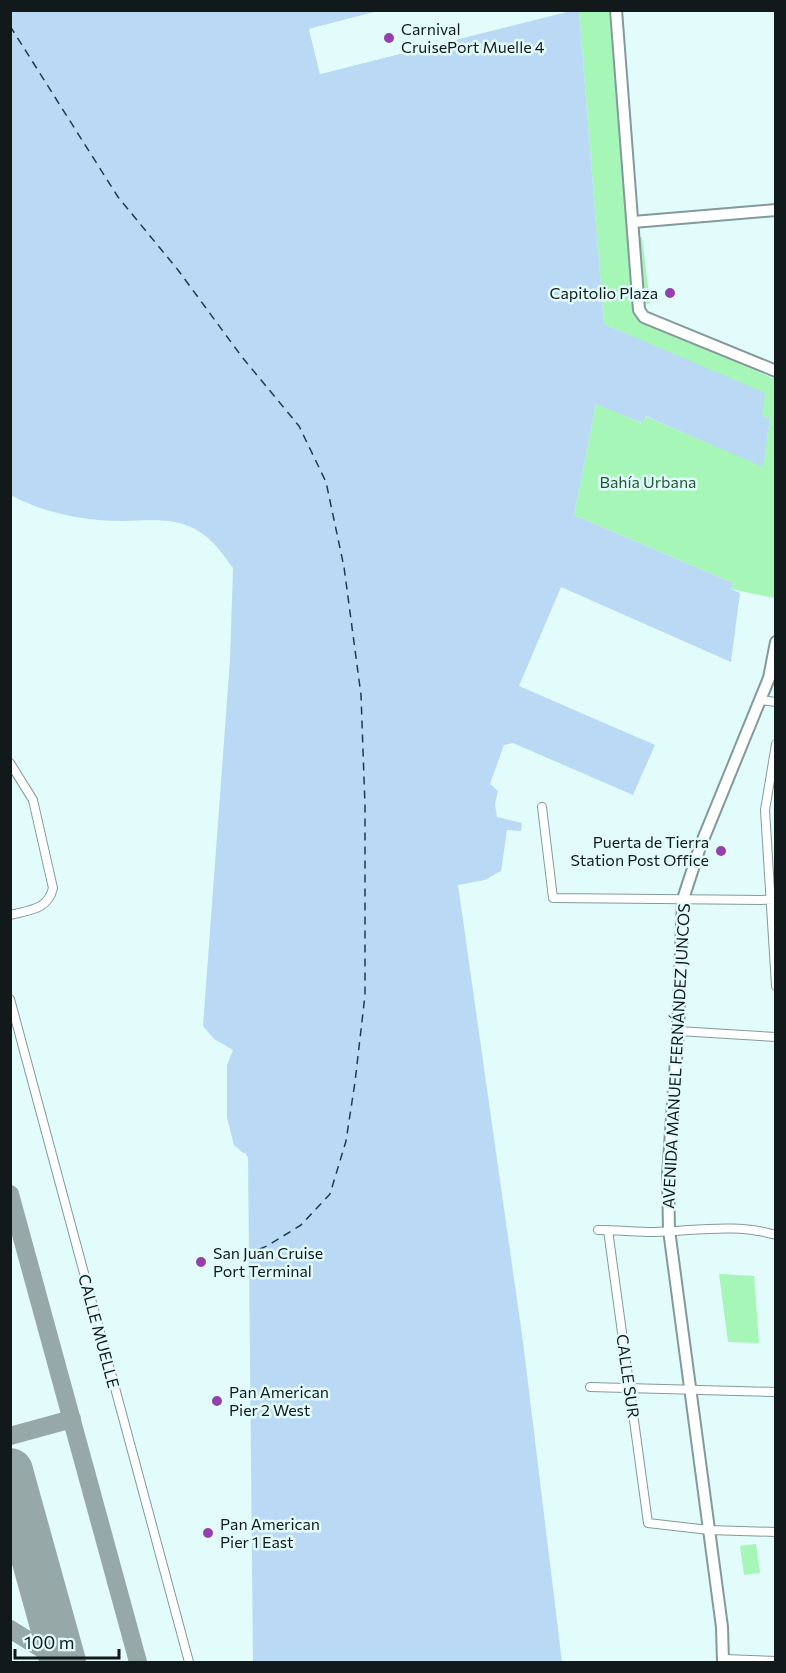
<svg xmlns="http://www.w3.org/2000/svg" width="786" height="1673" viewBox="0 0 786 1673" font-family="Commissioner,sans-serif">
<rect width="100%" height="100%" fill="#e2fbfb"/>
<path fill="#a6f6b7" d="M579,11H609L635,314L643,322L775,379L774,598L731,589L733,583L574,515L596,403L641,423L644,416L763,466L770,418L762,416L634,337L604,324Z
M642,237L650,303L642,306L636,238Z
M719,1274L754,1276L759,1343L728,1342Z
M756,1544L760,1573L744,1575L740,1546Z"/>
<path fill="#bad9f4" d="M11,11H379L309,29L320,74L568,11H579L604,324L765,393L762,416L770,418L763,467L645,416L642,423L596,404L574,515L733,583L731,589L740,593L731,662L561,587L519,686L655,745L633,795L513,743L504,745L490,784L498,791L495,804L497,817L522,823L521,831L507,830L501,871L485,880L458,885L523,1342L562,1662H253L248,1157L234,1145L227,1118V1065L233,1050L214,1039L203,1026L230,660L233,568C223,554 211,537 195,529C172,517 147,521 122,521C84,521 43,513 11,495Z"/>
<path fill="#e2fbfb" d="M557,10L571,11L320,74L309,29L382,10L379,13L313,31L322,70Z
M236,1153H246L252,1632H250L245,1158Z"/>
<g fill="none" stroke-linecap="round" stroke-linejoin="round">
<path stroke="#1b3c57" stroke-width="1.5" stroke-dasharray="8 6" stroke-linecap="butt" d="M10,26L118,197L178,270L242,357L299,426L326,482L344,567L361,695L365,806V995L355,1082L346,1141L330,1194L301,1225L267,1246L248,1254"/>
<path stroke="#96a8a8" stroke-width="18" d="M10,1194L138,1662
M10,1436L72,1419
M10,1629L63,1662"/>
<path stroke="#96a8a8" stroke-width="46" d="M10,1471L63,1662"/>
<defs>
<path id="street" d="M760,700L776,702
M776,744L765,810L776,986
M10,763L33,800L53,888C48,910 29,910 10,915
M542,807L553,898L776,900
M10,999L189,1662
M678,1031L776,1037
M598,1230C617,1230 636,1232 654,1232C694,1231 736,1223 776,1235
M608,1230L648,1523L709,1530L776,1532
M590,1387L776,1392
M724,1659L776,1661"/>
<path id="secondary" d="M616,10L639,310L644,317L776,371
M633,222L776,210
M723,1662L722,1627L669,1230L668,1175L678,1031L683,899L700,847L769,678L776,642"/>
</defs>
<use href="#street" stroke="#839a9b" stroke-width="10"/>
<use href="#secondary" stroke="#839a9b" stroke-width="14"/>
<use href="#street" stroke="#fff" stroke-width="8"/>
<use href="#secondary" stroke="#fff" stroke-width="10"/>
</g>
<g fill="#9540ae" stroke="#e2fbfb" stroke-width="2">
<circle cx="389" cy="38" r="6"/>
<circle cx="670" cy="293" r="6"/>
<circle cx="721" cy="851" r="6"/>
<circle cx="201" cy="1262" r="6"/>
<circle cx="217" cy="1401" r="6"/>
<circle cx="208" cy="1533" r="6"/>
</g>
<g text-anchor="middle" stroke-width="5" stroke-linejoin="round" paint-order="stroke">
<g font-size="16" fill="#11191a" stroke="#e2fbfb" text-anchor="start">
<text x="401" y="35">Carnival<tspan x="401" dy="18">CruisePort Muelle 4</tspan></text>
<text x="658" y="299" text-anchor="end">Capitolio Plaza</text>
<text x="709" y="848" text-anchor="end">Puerta de Tierra<tspan x="709" dy="18">Station Post Office</tspan></text>
<text x="213" y="1259">San Juan Cruise<tspan x="213" dy="18">Port Terminal</tspan></text>
<text x="229" y="1398">Pan American<tspan x="229" dy="18">Pier 2 West</tspan></text>
<text x="220" y="1530">Pan American<tspan x="220" dy="18">Pier 1 East</tspan></text>
</g>
<g font-size="16" fill="#1f5a30" stroke="#e2fbfb">
<text x="648" y="488">Bahía Urbana</text>
</g>
<g font-size="16" fill="#11191a" stroke="#e2fbfb">
<text transform="translate(676 1056) rotate(-87)" y="6">AVENIDA MANUEL FERNÁNDEZ JUNCOS</text>
<text transform="translate(99 1331) rotate(75)" y="6">CALLE MUELLE</text>
<text transform="translate(628 1376) rotate(82)" y="6">CALLE SUR</text>
</g>
</g>
<rect width="786" height="1673" fill="none" stroke="#11191a" stroke-width="24"/>
<path d="M15 1649v9h104v-9" fill="none" stroke="#11191a" stroke-width="3"/>
<text x="24" y="1649" font-size="18" fill="#11191a" stroke="#e2fbfb" stroke-width="4.5" paint-order="stroke">100 m</text>
</svg>
